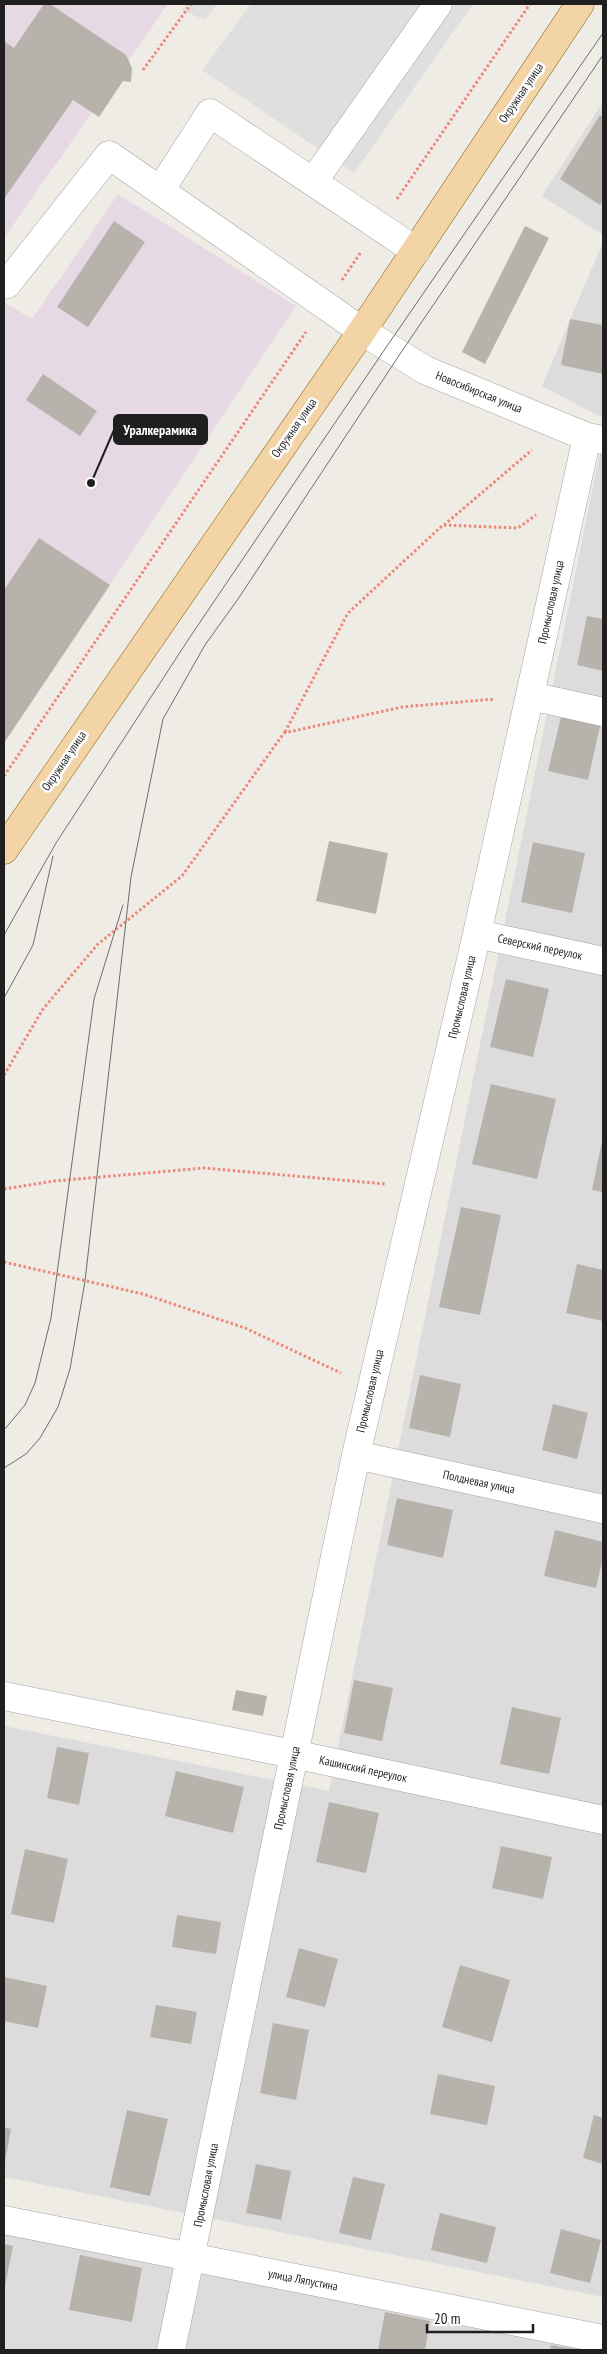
<svg xmlns="http://www.w3.org/2000/svg" width="607" height="2354" viewBox="0 0 607 2354" font-family="'PT Sans Narrow',sans-serif">
<rect width="100%" height="100%" fill="#efece6"/>
<path fill="#dddcdc" d="M603,102V235L542,196Z
M603,242V418L542,386Z
M603,437V2297L4,2177V1726L329,1791Z
M4,2227L603,2350H4Z"/>
<path fill="#e7d9e4" d="M4,4H168L4,238Z
M118,194L296,306L4,743V302L32,319Z"/>
<path fill="#dfdfdf" d="M186,4H217L205,20L182,10Z
M251,4H473L354,173L202,70Z"/>
<path fill="#b8b2ac" d="M44,4H50L126,55L132,68L131,82L123,81L99,117L73,100L4,199V41L14,48Z
M600,115L603,117V200L600,205L560,179Z
M114,221L145,242L88,327L57,307Z
M525,226L549,238L485,364L462,352Z
M570,319L603,325V374L561,365Z
M43,374L97,411L80,436L26,400Z
M39,538L110,585L4,743V590Z
M587,616L603,619V671L577,665Z
M562,713L601,722L588,780L548,771Z
M329,841L388,853L376,914L316,901Z
M533,842L585,853L572,913L521,902Z
M506,979L549,989L533,1057L490,1047Z
M491,1084L556,1099L537,1179L472,1164Z
M602,1141L603,1142V1192L592,1190Z
M461,1207L501,1215L480,1315L439,1307Z
M577,1264L603,1270V1321L566,1313Z
M420,1375L461,1384L450,1437L409,1428Z
M553,1404L588,1413L577,1459L542,1450Z
M397,1498L453,1510L443,1558L387,1545Z
M555,1530L603,1542V1558L596,1588L544,1576Z
M354,1680L393,1688L382,1741L344,1733Z
M236,1690L267,1696L263,1716L232,1710Z
M512,1707L561,1718L549,1774L500,1764Z
M57,1747L89,1753L79,1805L47,1798Z
M176,1771L244,1787L233,1833L165,1816Z
M329,1802L379,1813L366,1873L316,1862Z
M501,1846L552,1857L543,1899L492,1888Z
M25,1849L68,1859L54,1923L11,1914Z
M177,1915L221,1922L216,1954L172,1947Z
M299,1948L338,1959L325,2007L286,1997Z
M460,1965L510,1980L492,2042L442,2027Z
M4,1977L47,1986L38,2028L4,2021Z
M156,2005L197,2012L191,2044L150,2037Z
M273,2023L309,2030L296,2100L260,2093Z
M438,2074L495,2086L487,2125L430,2114Z
M127,2110L168,2119L150,2196L110,2187Z
M594,2115L603,2118V2164L583,2158Z
M4,2127L11,2129L5,2162H4Z
M256,2164L291,2171L281,2220L246,2213Z
M353,2177L385,2184L371,2240L339,2233Z
M440,2213L496,2227L487,2263L431,2250Z
M561,2229L601,2240L590,2283L550,2273Z
M4,2244L13,2246L5,2286H4Z
M80,2255L142,2268L132,2322L69,2310Z
M385,2312L430,2321L425,2350H378Z
M551,2345L575,2349V2350H550Z"/>
<g fill="none" stroke-linecap="round" stroke-linejoin="round">
<defs>
<path id="minor" d="M313,182L438,4
M161,189L210,113L416,251
M7,284L109,155L362,331L425,370L587,437L603,440
M531,696L603,712
M477,934L603,961
M356,1455L603,1509
M4,1696L293,1754L603,1820
M4,2220L603,2339
M171,2350L356,1455L477,934L587,437"/>
<path id="major" d="M4,850L362,331L580,4"/>
</defs>
<use href="#minor" stroke="#a3a3a3" stroke-width="29"/>
<use href="#major" stroke="#8c650e" stroke-width="29"/>
<path stroke="#ed8879" stroke-width="3" stroke-dasharray="2.5 2.5" stroke-linecap="butt" d="M143,70L191,4
M397,199L530,4
M342,280L361,252
M444,525L532,450
M285,732L348,613L443,525L518,528L536,515
M4,776L306,332
M4,1075L43,1009L98,944L182,876L284,733L402,707L495,699
M4,1189L54,1181L204,1168L386,1184
M4,1262L143,1294L245,1328L341,1373"/>
<use href="#minor" stroke="#fff" stroke-width="28"/>
<use href="#major" stroke="#f3d4a7" stroke-width="28"/>
<path stroke="#6d6d6d" stroke-width="1" d="M4,935L56,843L190,637L387,346L603,33
M4,998L33,945L53,856
M4,1430L25,1405L35,1383L51,1318L94,999L123,905
M4,1468L26,1454L40,1438L58,1407L70,1369L85,1281L131,877L163,719L205,645L238,599L400,354L603,55"/>
</g>
<g text-anchor="middle" stroke-width="5" stroke-linejoin="round" paint-order="stroke">
<g font-size="12" fill="#1f1f1f" stroke="#fff">
<text transform="translate(521 93) rotate(-56)" y="4">Окружная улица</text>
<text transform="translate(479 392) rotate(22)" y="4">Новосибирская улица</text>
<text transform="translate(294 428) rotate(-55)" y="4">Окружная улица</text>
<text transform="translate(551 602) rotate(-78)" y="4">Промысловая улица</text>
<text transform="translate(64 761) rotate(-56)" y="4">Окружная улица</text>
<text transform="translate(540 947) rotate(12)" y="4">Северский переулок</text>
<text transform="translate(462 997) rotate(-77)" y="4">Промысловая улица</text>
<text transform="translate(370 1391) rotate(-77)" y="4">Промысловая улица</text>
<text transform="translate(479 1482) rotate(12)" y="4">Полдневая улица</text>
<text transform="translate(363 1769) rotate(12)" y="4">Кашинский переулок</text>
<text transform="translate(287 1788) rotate(-78)" y="4">Промысловая улица</text>
<text transform="translate(206 2185) rotate(-79)" y="4">Промысловая улица</text>
<text transform="translate(303 2280) rotate(11)" y="4">улица Ляпустина</text>
</g>
</g>
<path fill="none" stroke="#1f1f1f" stroke-width="2" d="M91 483L114 430"/>
<circle fill="#1f1f1f" stroke="#fff" stroke-width="2" cx="91" cy="483" r="5"/>
<rect fill="#1f1f1f" stroke="#1f1f1f" stroke-width="2" x="114" y="415" width="93" height="29" rx="5"/>
<g font-size="14" text-anchor="middle" font-weight="bold" fill="#fff">
<text x="160" y="435">Уралкерамика</text>
</g>
<rect width="607" height="2354" fill="none" stroke="#1f1f1f" stroke-width="10"/>
<path d="M427 2324v8h106v-8" fill="none" stroke="#1f1f1f" stroke-width="2.5"/>
<text x="434" y="2324" font-size="15" fill="#1f1f1f" stroke="#ffffff" stroke-width="4" paint-order="stroke">20 m</text>
</svg>
